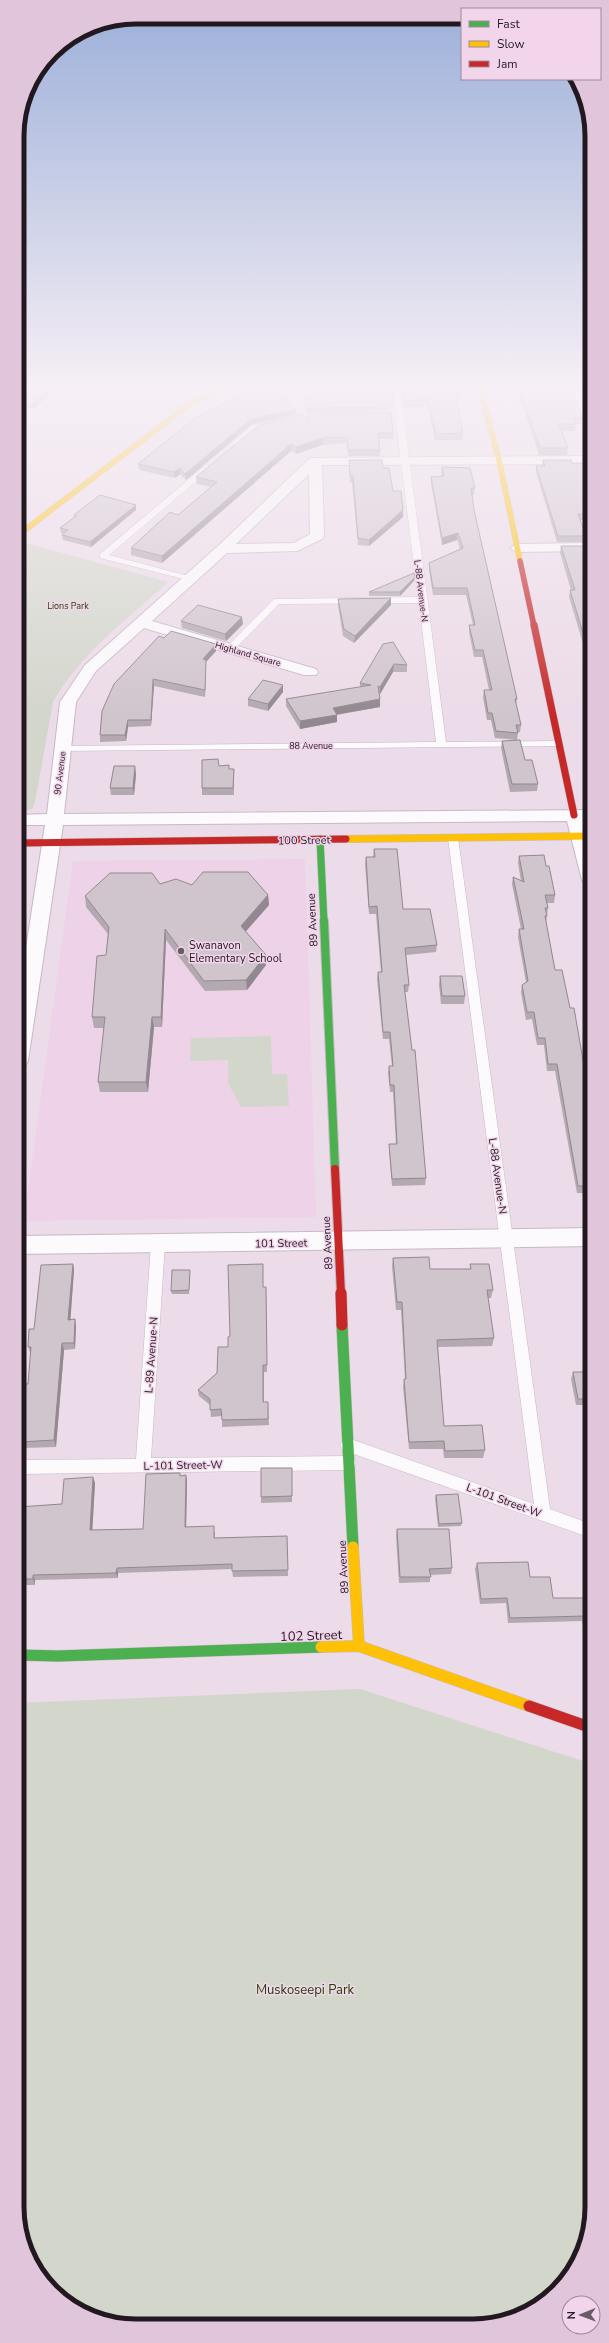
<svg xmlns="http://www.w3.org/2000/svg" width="609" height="2343" viewBox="0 0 609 2343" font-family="'Nunito Sans',sans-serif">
<rect width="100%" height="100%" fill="#ecdbe8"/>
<path fill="#eed2e7" d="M305,859L316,1217L24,1221L73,861Z"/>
<path fill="#d3d6cb" d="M26,543L168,582C128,619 80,654 53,702L35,802L32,809L18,813L17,550Z
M271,1036L272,1074H287L289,1106L241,1107L228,1083V1060L190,1061L191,1038Z
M360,1689L592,1764V2214L583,2253L562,2286L526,2314L489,2325L113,2324C101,2319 86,2316 76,2309C39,2285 30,2262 18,2223V1703Z"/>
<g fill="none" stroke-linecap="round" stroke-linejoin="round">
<defs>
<path id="lane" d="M392,389H400L446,742L559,741L562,742V746L60,751V747L63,746L436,742L419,603L279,604L233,651L225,649L274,599L418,597Z
M304,414H325L329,416L325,418H304L258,430L239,446L232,444L252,426Z
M206,465L213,467L109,555L192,577V581L100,558V554Z
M453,835L458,838L550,1509L591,1524V1538L348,1452L343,1450L340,1445L343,1440L348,1438L534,1504L448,838Z
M158,1239L163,1240L165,1244L151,1458L348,1456L353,1458L356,1463L353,1468L348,1470L18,1474V1460L136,1459L151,1244L153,1240Z"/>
<path id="street" d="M572,389H584L591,411V435L585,431Z
M591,456V464L322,465L324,536L322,539L297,551L227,553L152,621L316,669L318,672L316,675H304L144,628L96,671L76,702L64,814L591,810V820H584L591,847V886L585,884L582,880L567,821L63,825L28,1061L25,1066L18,1068V1000L45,825H18V815L47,814L60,702L85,665L218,546L310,458ZM309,474L310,534L294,543L236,544Z
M591,543V551L517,552L510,548L517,544Z
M591,1228V1246L18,1254V1236Z"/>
<path id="fast-far2" d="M320,839L324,922"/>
<path id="fast-far1" d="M324,921L335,1169"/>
<path id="fast" d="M342,1325L353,1547
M18,1655L58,1656L321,1647"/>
<path id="slow-far2" d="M480,389L499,460L520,561
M17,536L182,410L196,401L226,389"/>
<path id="slow-far1" d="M346,839L591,836"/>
<path id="slow" d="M353,1547L359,1646
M321,1647L359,1646L529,1706"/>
<path id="jam-far3" d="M520,561L534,626"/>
<path id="jam-far2" d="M534,625L574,815
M18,843L346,839"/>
<path id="jam-far1" d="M335,1169L341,1294"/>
<path id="jam" d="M341,1293L342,1325
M529,1706L592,1728"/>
</defs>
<use href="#lane" stroke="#c7bac4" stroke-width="1"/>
<use href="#street" stroke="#c7bac4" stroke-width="2"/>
<use href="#fast-far2" stroke="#c7bac4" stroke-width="8"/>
<use href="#fast-far1" stroke="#c7bac4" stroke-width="10"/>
<use href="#fast" stroke="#c7bac4" stroke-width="12"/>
<use href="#slow-far2" stroke="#c7bac4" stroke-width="6"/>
<use href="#slow-far1" stroke="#c7bac4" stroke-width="8"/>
<use href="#slow" stroke="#c7bac4" stroke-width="12"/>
<use href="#jam-far3" stroke="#c7bac4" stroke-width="6"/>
<use href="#jam-far2" stroke="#c7bac4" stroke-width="8"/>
<use href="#jam-far1" stroke="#c7bac4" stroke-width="10"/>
<use href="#jam" stroke="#c7bac4" stroke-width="12"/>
<use href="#lane" fill="#fcfafc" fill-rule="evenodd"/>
<use href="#street" fill="#fcfafc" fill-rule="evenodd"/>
<use href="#fast-far2" stroke="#4caf50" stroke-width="7"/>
<use href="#fast-far1" stroke="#4caf50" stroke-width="8"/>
<use href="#fast" stroke="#4caf50" stroke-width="11"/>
<use href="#slow-far2" stroke="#ffc107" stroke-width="5.5"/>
<use href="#slow-far1" stroke="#ffc107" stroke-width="7"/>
<use href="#slow" stroke="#ffc107" stroke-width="11"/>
<use href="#jam-far3" stroke="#c62828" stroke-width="5.5"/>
<use href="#jam-far2" stroke="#c62828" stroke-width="7"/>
<use href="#jam-far1" stroke="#c62828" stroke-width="8"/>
<use href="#jam" stroke="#c62828" stroke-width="11"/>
</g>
<path fill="#b3a9b0" d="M17,389L51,393L33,409L17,407Z
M303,389H392L393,408H390L389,411L306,412Z
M402,389H461L462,391L461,398H456L463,433L462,440H435L428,407H404Z
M517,389H573L582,418L581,424H576L575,431H562L568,448L567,455H539Z
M586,389H591V406Z
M307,413L393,433V439H379L380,450V456H348L347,443L322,445L296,454L291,451L162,563L131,555V548L178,515L211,487L197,484L196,477L307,419Z
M296,414L251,425L186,480L180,474L175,478L139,470L138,464L194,419Z
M349,460L383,468L403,517L369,546L358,545L352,483H350Z
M543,460L572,463L591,471V520H580L586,536L585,542H557L536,472V466H542Z
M442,467L475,488L474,495H472L474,510L517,699L516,705L521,725L520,732H518L517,740L495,738L491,720H487L483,697L484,690H489L482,657H474L469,632V625H473L466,595H433L429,570V563L460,549L457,540L442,545L431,484V477H442L441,473Z
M136,510L91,547L63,540L62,535L64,534L61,533L60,528L74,517V515Z
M561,546L591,551V670L569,597L570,590H571L560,553Z
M414,581L400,596H369V592Z
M391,598V605L354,643L343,636L338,606V599Z
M181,621L243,624L226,641L182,628Z
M383,644L407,665V672H393L380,694H379L380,707L337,715V722L300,729L286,706V699L360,687V683Z
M216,651L206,662L205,697L154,686L151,726L128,727L126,741L100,742V735L114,684Z
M283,692L268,711L248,706V699Z
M502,741L525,760L538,784L537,791L510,792L501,748Z
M219,766L229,769H234V795H202V788Z
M136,774L134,795H111L110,788Z
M374,849L403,909L437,945L436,952L406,955L409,985L408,992H405L426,1178L425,1185L392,1186L389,1151V1144H396L393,1092H390L388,1073L389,1066H392L389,1039H383L377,979L378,972H381L376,914H369L365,864L366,857H373Z
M519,856L546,866L555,895L554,903H547L548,908L546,923L555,970L588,1089L591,1093V1193H577L555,1071H547L544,1045H537L532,1019L526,1020L521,992L522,985L526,982L518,937L519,929H521L512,884L513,877L521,881L518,863Z
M160,884L192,885L268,895L269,905L245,932L266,965L247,990L205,991L166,940L162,1027H154L148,1092H100L98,1082L104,1028H94L92,1017L106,955L108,934L86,907L85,896Z
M440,976L465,996L464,1004H441L439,984Z
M393,1258L430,1269H470V1264L493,1290L491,1298H488L494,1338L492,1346L438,1347L444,1426L485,1450L483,1458H444L443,1449H409L403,1387L404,1379H405L401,1310H396L392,1266Z
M73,1264L74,1270L70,1319H75L76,1326L75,1349L64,1350L56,1447L22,1448L20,1442L28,1384L31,1353H30L28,1347L34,1329Z
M587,1267H591V1310L585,1274Z
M263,1271V1287H266L267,1372H264V1402H268L269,1425L222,1427V1416L211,1417L210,1405L199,1396L198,1390L217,1373L228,1347L230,1336Z
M190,1273L189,1294H172L171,1291Z
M573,1372H591V1405H576L571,1379Z
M292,1468V1502L261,1503V1497Z
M186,1475L187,1481L186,1527L215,1532V1538L287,1536L288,1576L233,1577L232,1569L118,1573V1578L35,1580V1585H18V1507L62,1504L93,1477L95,1483L92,1530L143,1529L180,1476Z
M436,1495L462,1523L461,1526L438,1527L435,1498Z
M397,1529L452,1568L451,1574L430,1575V1582L399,1583L396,1535Z
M477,1563L530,1577L553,1598H592V1638H585L582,1621L508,1623L506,1603L480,1604L475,1569Z"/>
<path fill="#928990" d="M49,389H51V393L33,409L32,404Z
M296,409V414L251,425L186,480L185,474L251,419Z
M323,438L322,445L296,454V447Z
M291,444V451L162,563V556Z
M180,468V474L175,478L174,472Z
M136,505V510L91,547L90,542Z
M403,510V517L369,546V540Z
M458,533L457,540L442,545V538Z
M415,577L414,581L400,596V592Z
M391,598V605L354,643L355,636Z
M242,617L243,624L226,641L225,634Z
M216,644V651L206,662L205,697L203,659Z
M394,664L393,672L380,694V687Z
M153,679L154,686L151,726V720Z
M283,685V692L268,711V704Z
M380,699V707L333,715V708Z
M337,715V722L300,729V721Z
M128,720V727L126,741L125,735Z
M135,766L136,774L134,795L133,788Z
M268,895L269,905L241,937V926Z
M165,929L166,940L162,1027L161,1017Z
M266,955V965L247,990L246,980Z
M152,1017L154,1027L148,1092L146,1082Z
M73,1264L74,1270L70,1326L68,1320Z
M75,1319L76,1326L75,1349L74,1343Z
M62,1343L64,1350L56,1447L54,1440Z
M186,1475L187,1481L186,1533L185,1527Z
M93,1477L95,1483L92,1536L90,1530Z
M117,1568L118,1573V1578L116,1573Z
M33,1575L35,1580V1585L33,1579Z"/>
<path fill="#d0c4cd" stroke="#928990" d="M17,389H49L32,404L17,401Z
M269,389H276L296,409L251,419L185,474L180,468L174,472L138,464L194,419L231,399L246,393Z
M303,389H392L394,403L389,404L390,407L306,408Z
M403,389H461L462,391H455L463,433L436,434L428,400L405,401Z
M519,389H573L582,418H573L576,424H559L568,448H540Z
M588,389H591V398Z
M307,413H391L393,433H378L380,450H348L347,437L323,438L296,447L291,444L162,556L131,548L170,512L178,515L217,482L196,477L259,425L302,414L308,420Z
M349,460H382L383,468H389L393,491H401L403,510L369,540L358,538L353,476H350Z
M543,460H571L572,463H588L591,471V514H578L586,536H558L536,466H545Z
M442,467L470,468L475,488H471L474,510L517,699H515L521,725H516L518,733L496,731L492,713H488L484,690H492L483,650H475L469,625H475L467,588H433L429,563L463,548L458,533L442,538L431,477L444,476Z
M100,495L136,505L90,542L62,535L68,530L60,528L76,516L74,515Z
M561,546H589L591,551V659L570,590H575Z
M414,573L415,577L400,592H369Z
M391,598L355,636L344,629L338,599Z
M198,605L242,617L225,634L181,621Z
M171,631L216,644L203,659L206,660L205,690L153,679L151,720H128L125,735H100L102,711L114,684L159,636L164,638Z
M393,642L407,665L394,664L380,687L378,686L380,699L333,708L337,715L300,721L286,699L371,685L360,683L383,644Z
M263,680L283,685L268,704L248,699Z
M520,740L525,760H532L538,784H512L502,741Z
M218,759L219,766L229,765V769H234L233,788H202V760Z
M114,766H135L133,788H110Z
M374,849H397L403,909H430L437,945L405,948L409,985H404L412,1050H415L426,1178L392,1179L389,1144H397L394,1085H390L389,1066H393L390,1032H383L378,972H382L377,906L369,907L366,857H375Z
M544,855L546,866H549L555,895H545L548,908H545L547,916H545L555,970H562L570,1008H574L588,1089H591V1186H578L557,1064H548L545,1038H538L534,1012H527L522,985L528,981L519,929H524L513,877L524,882L519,856Z
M203,872H248L268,895L241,926L266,955L246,980L204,981L165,929L161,1017H152L146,1082H98L105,1017H92L97,956L106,955L109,927L85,896L110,873H152L160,884L176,879L192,885Z
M440,976H462L465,996H442Z
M429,1257L430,1269H471L470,1264H489L493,1290H487L494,1338L437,1340L444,1426L482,1425L485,1450L445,1451L444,1441L409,1442L404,1379H406L402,1302H397L393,1258Z
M73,1264L68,1320L75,1319L74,1343H62L54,1440L20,1442L25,1384H28L31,1347H28L29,1329H34L41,1265Z
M263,1264V1287H266L267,1365H263V1402H268V1419L222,1420L221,1409L210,1410V1399L198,1390L217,1373L218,1347H228V1337L230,1336L228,1265Z
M587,1267H591V1295Z
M172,1270H190L189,1290L171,1291Z
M573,1372H591V1399H578Z
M261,1468H292V1496L261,1497Z
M180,1473V1476L186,1475L185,1527L214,1526V1538L287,1536L288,1570L232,1571V1564L117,1568L116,1573L33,1575V1579H18V1507L62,1504L64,1479L93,1477L90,1530L143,1529L146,1474Z
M458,1494L462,1523L439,1524L436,1495Z
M397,1529H449L452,1568L429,1569L431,1577H400Z
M528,1562L530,1577H550L553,1598H592V1633H587L585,1616L510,1618L507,1598L481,1599L477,1563Z"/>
<linearGradient id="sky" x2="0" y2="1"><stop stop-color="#9cafd9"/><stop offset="0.54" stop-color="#f6eff5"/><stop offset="1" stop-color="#f6eff5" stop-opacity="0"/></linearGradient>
<rect width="609" height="717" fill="url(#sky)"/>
<circle fill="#695c66" stroke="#f2d5eb" stroke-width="1.5" cx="181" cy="951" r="4"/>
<g text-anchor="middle" stroke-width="3" stroke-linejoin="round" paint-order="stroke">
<g font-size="9" fill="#221820" stroke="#f2d5eb">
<text transform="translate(421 591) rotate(83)" y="3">L-88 Avenue-N</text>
<text transform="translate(248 654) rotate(16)" y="3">Highland Square</text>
<text x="311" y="749">88 Avenue</text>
<text transform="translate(60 773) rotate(-83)" y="3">90 Avenue</text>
</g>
<g font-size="9" fill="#224201" stroke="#f2d5eb">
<text x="68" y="609">Lions Park</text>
</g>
<g font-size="11" fill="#221820" stroke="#f2d5eb">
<text transform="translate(304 840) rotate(-1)" y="4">100 Street</text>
<text transform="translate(312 920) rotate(-93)" y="4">89 Avenue</text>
<text transform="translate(498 1176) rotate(82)" y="4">L-88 Avenue-N</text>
<text transform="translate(281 1243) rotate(-1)" y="4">101 Street</text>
<text transform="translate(327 1243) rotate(-93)" y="4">89 Avenue</text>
<text transform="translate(151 1355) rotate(-86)" y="4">L-89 Avenue-N</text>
<text transform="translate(183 1465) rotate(-1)" y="4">L-101 Street-W</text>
<text transform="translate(504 1500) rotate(20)" y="4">L-101 Street-W</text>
<text transform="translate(343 1567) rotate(-93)" y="4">89 Avenue</text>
</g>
<g font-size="11" fill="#221820" stroke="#f2d5eb" text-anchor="start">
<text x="189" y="949">Swanavon<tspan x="189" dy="13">Elementary School</tspan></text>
</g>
<g font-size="13" fill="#221820" stroke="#f2d5eb">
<text transform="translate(311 1635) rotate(-2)" y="5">102 Street</text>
</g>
<g font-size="13" fill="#224201" stroke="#f2d5eb">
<text x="305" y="1994">Muskoseepi Park</text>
</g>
</g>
<path d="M0 0H609V2343H0ZM136 24H473A112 112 0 0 1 585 136V2207A112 112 0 0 1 473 2319H136A112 112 0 0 1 24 2207V136A112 112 0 0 1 136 24Z" fill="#e1c6db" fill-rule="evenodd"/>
<path fill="none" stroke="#221820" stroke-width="5" d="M136 24H473A112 112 0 0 1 585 136V2207A112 112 0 0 1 473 2319H136A112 112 0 0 1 24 2207V136A112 112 0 0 1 136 24Z"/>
<rect x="461" y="8" width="140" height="72" fill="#f2d5eb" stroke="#9f899a"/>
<rect x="469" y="21" width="20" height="6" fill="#4caf50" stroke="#9f899a"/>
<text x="497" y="28" font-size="12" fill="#221820">Fast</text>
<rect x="469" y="41" width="20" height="6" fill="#ffc107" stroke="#9f899a"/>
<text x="497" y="48" font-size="12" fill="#221820">Slow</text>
<rect x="469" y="61" width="20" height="6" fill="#c62828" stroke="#9f899a"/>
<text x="497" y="68" font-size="12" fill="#221820">Jam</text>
<g transform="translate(581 2315) rotate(269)"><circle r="19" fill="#f2d5eb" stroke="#9f899a"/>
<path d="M0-3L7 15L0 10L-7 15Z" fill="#695c66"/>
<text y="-6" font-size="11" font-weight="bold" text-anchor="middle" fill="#221820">N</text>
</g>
</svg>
